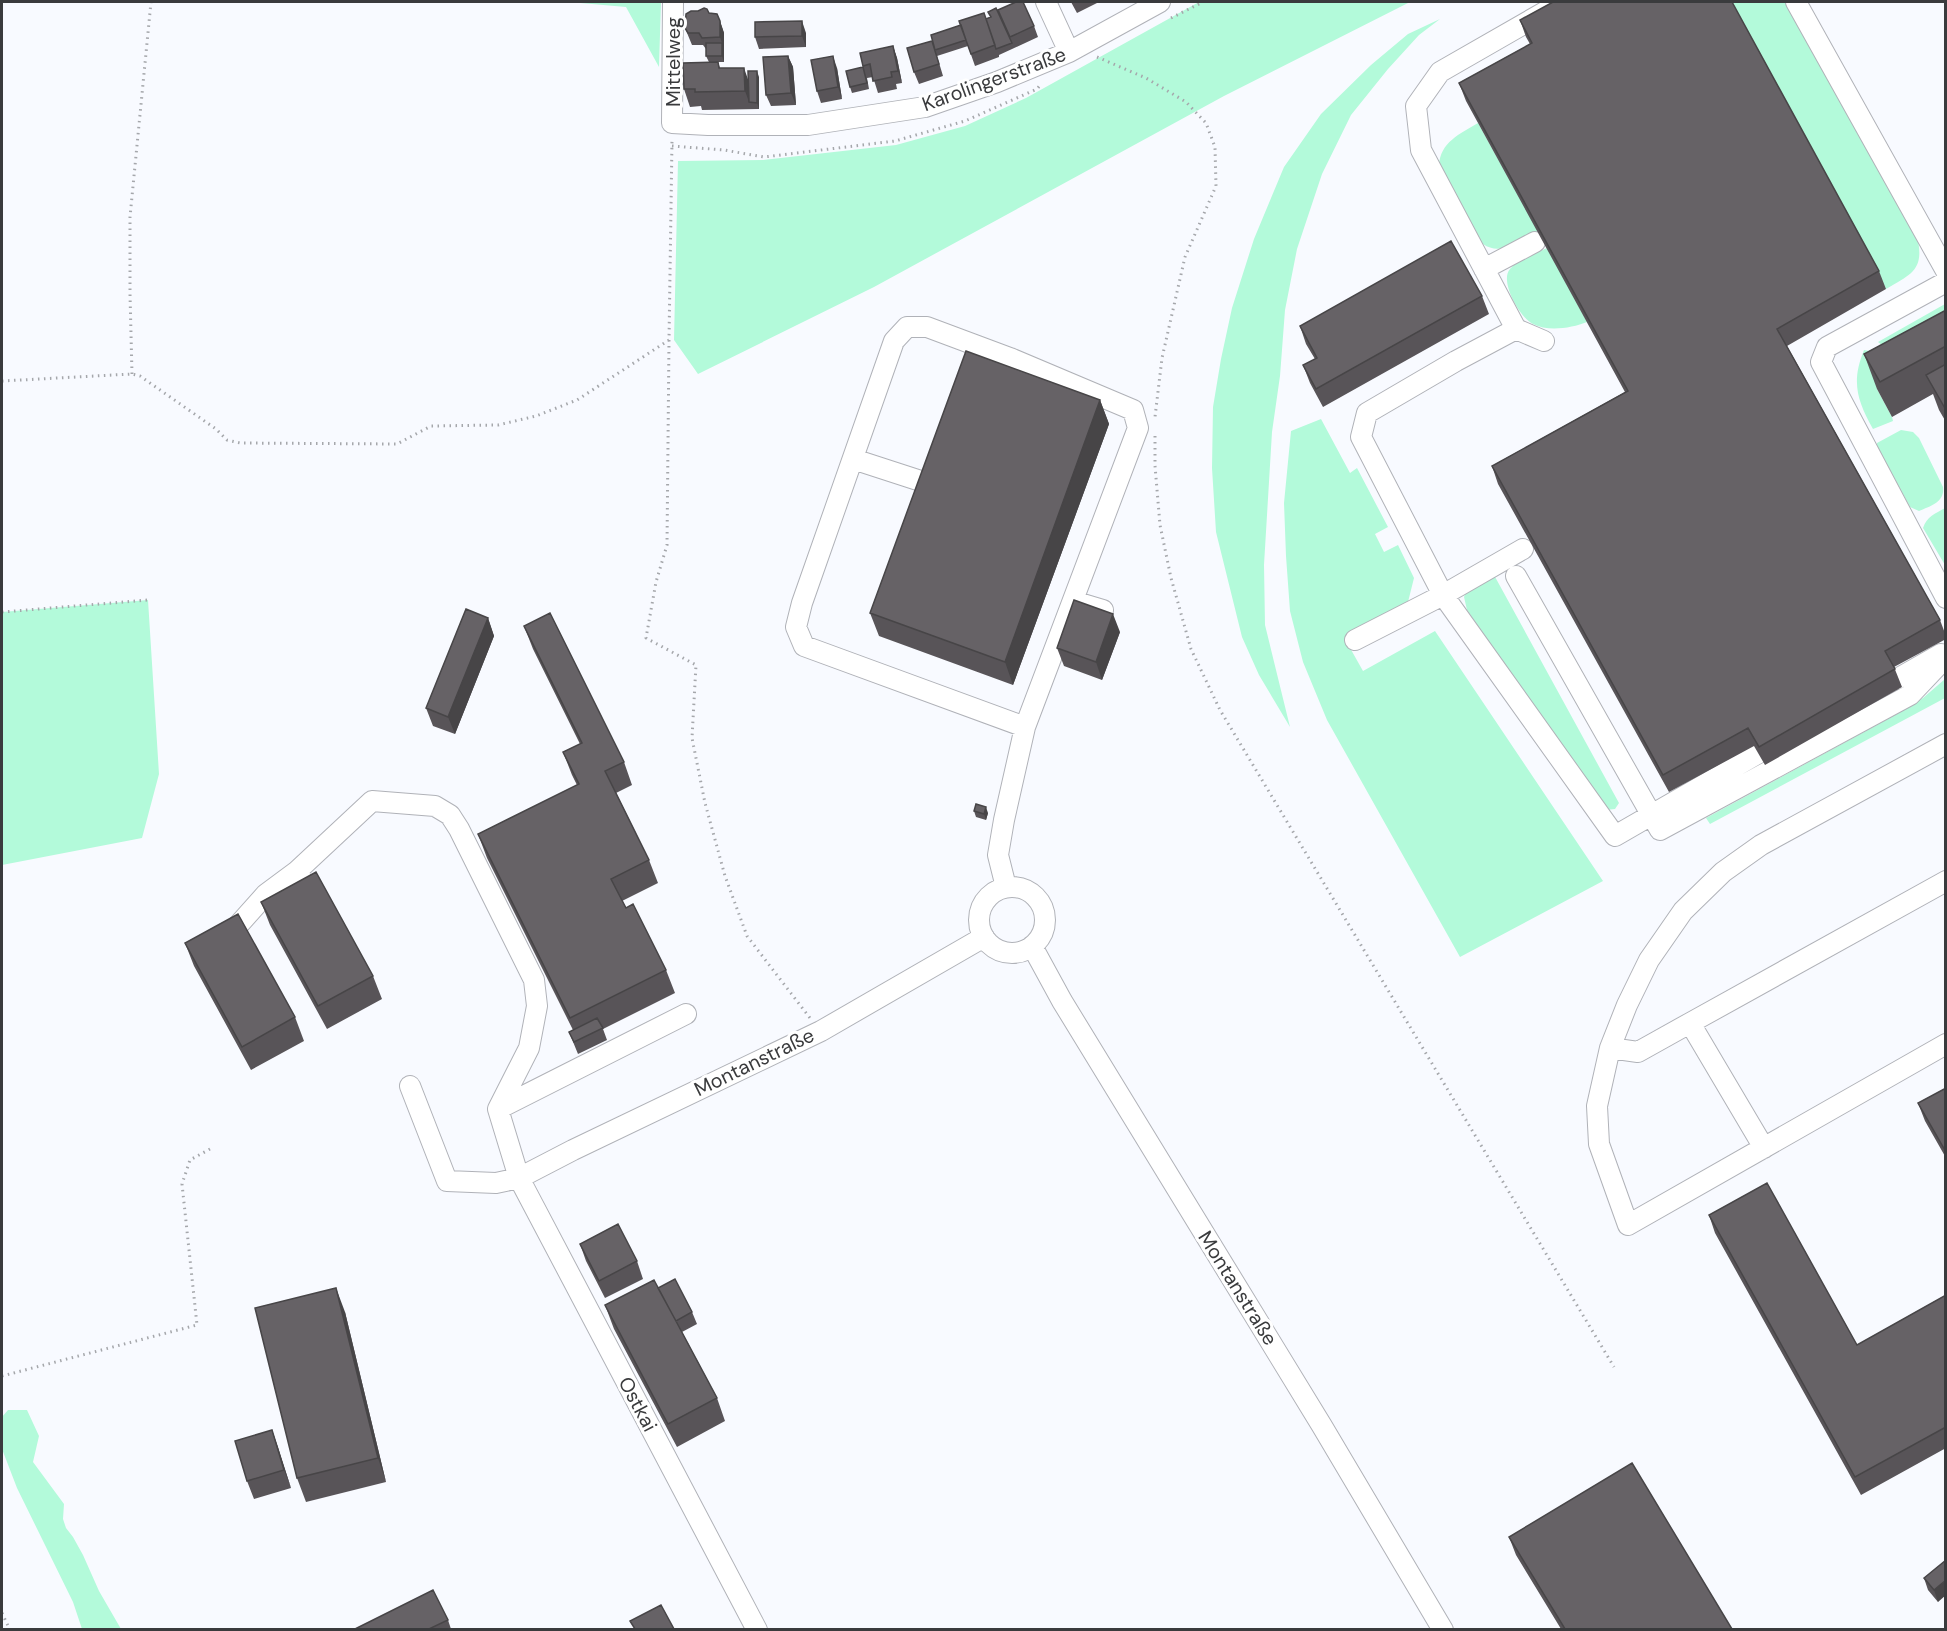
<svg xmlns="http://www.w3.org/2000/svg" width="1947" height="1631" viewBox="0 0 1947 1631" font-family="'DM Sans',sans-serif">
<rect width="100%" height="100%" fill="#f8faff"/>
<path fill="#b3fada" d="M569,2H661L659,67L626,7Z
M1199,2H1410L1224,96L874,287L698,374L674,340L678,161L763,160L896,145L965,126L1026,98Z
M1729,2H1790L1916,231C1925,268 1916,272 1886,289Z
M1440,19L1419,35L1388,69L1351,115L1322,174L1297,249L1285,310L1280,376L1272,432L1264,565L1265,625L1290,727L1259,675L1242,637L1216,532L1212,468L1213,407L1221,359L1232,308L1254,239L1284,167L1321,114L1371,65L1408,34Z
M1478,123L1538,231C1521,240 1501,257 1483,244L1439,166C1440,142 1460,134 1478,123Z
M1547,248L1587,322C1572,328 1548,332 1533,324C1520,318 1499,281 1510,269C1517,260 1537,253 1547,248Z
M1945,304V339L1903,361L1878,342Z
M1864,350L1875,352L1877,389L1892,417L1893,421L1873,429C1857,400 1851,382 1864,350Z
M1321,419L1350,473L1357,468L1388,527L1375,534L1384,552L1398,545L1414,578L1408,602L1345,639L1363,671L1435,631L1603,881L1460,957L1327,720L1303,662L1290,611L1286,556L1284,503L1291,431Z
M1901,430L1913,432L1919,438L1943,487C1945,502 1931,506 1919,511L1910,507L1877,446V443Z
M1945,508V565L1923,528C1927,516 1935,514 1945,508Z
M1494,575L1619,803L1615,809L1605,810L1467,610L1464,597L1466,592Z
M148,600L159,774L142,838L2,865V612Z
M1945,679V698L1710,824L1706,818L1897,714L1923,698Z
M8,1410H27L39,1436L33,1462L64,1504L63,1519L66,1528L73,1537L83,1555L99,1591L121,1629H82L73,1602L17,1488L2,1449V1417Z"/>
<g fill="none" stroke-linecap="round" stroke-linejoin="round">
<defs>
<path id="minor" d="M673,2L672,123L708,125H808L925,107L997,82L1069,52L1160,2
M1046,2L1069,52
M1796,2L1946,271
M1484,269L1535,242
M1946,282L1827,347L1821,362L1946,598
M1516,329L1456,361L1367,413L1361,437L1443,595L1615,836L1759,753
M1544,341L1516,329L1421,150L1416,106L1440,72L1562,2
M853,459L933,485
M1516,576L1660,830L1910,695L1946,657
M1073,601L1103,610
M1355,640L1443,595L1523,549
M1897,679L1941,654
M1946,744L1761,845L1723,872L1683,911L1649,960L1627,1005L1610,1048L1597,1106L1599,1144L1628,1225L1946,1044
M1006,887L998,855L1004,820L1025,727L1138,428L1133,410L1010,358L927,327H907L894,341L802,603L796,627L804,646L1025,727
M979 920a33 33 0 1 1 66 0a33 33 0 1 1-66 0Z
M311,896L297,871L372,801L435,806L450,815L459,829L534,980L537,1006L529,1048L498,1109
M233,931L266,894L297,871
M1032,946L1062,1001L1322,1426L1443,1630
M686,1014L498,1109L519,1178L757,1630
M1690,1023L1946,881
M1610,1048L1638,1052L1690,1023L1764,1148
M410,1086L447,1181L496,1183L519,1178L573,1150L821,1031L984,937"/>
</defs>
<use href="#minor" stroke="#b0b2b8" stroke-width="22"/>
<path stroke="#a5a7ab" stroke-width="3" stroke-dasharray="1.5 4.5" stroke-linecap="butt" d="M1171,18L1203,2
M1097,57L1146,78L1186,102L1206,123L1215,147L1216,186L1185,257L1162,358L1155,417
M672,146L724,150L764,157L895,141L965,121L1037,89L1041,84
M669,340L667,545L656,582L646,638L696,665L692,738L705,803L725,876L747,936L810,1018
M132,374L130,294V217L151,2
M2,381L132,374L140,376L216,429L227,440L240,443L397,444L431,426L498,425L536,416L577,400L669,340L672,140
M1155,436V466L1160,525L1171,578L1191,649L1220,710L1614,1367
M2,612L148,600
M2,1376L197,1325L182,1184L190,1160L210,1149
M2,1613L10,1630"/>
<use href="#minor" stroke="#fff" stroke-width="20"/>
</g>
<path fill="#585458" d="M1071,2H1099L1077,13Z
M709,13L720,21L724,33V62H709L706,56V49L703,45H692L685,28Z
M1000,17L1034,26L1038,37L999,55V57L975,66L968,46L937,56L943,76L919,84L914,72L932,41L986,19Z
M1520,20L1879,271L1886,289L1787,346L1940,620L1946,636V639L1894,667L1902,687L1765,765L1754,746L1669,792L1498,484L1492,466L1625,392L1466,101L1459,83L1530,44L1526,37Z
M806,33V47L759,49L755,37Z
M893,46L897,58L902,83L896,84L897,89L878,93L873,77L867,78L869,89L852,93L850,87L863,67L860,53Z
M788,56L793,67L796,105L771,106L766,95Z
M718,62L720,68L748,80L759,77V109L702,110L701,106L690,107L684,89Z
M837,68L842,99L821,103L817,91Z
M1482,296L1489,314L1323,407L1310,383L1303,365L1315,359L1306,344L1300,326Z
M1946,310V422L1939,410L1933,394L1892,417L1877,389L1864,354Z
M1100,400L1109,424L1013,685L879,636L870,613Z
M488,618L494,636L455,734L433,726L426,708Z
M524,626L624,762L632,785L616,793L649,860L658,883L622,901L666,970L675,993L603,1029L607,1040L578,1054L569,1032L573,1030L487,858L478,834L577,785L572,775L563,752L580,744L533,649Z
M1120,632L1102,680L1064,666L1057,648Z
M974,811L988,813L986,820L976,817Z
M261,902L373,976L382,999L327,1029L270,925Z
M185,943L295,1017L304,1041L251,1070L194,966Z
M1946,1088V1158L1925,1121L1918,1103Z
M1709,1215L1857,1345L1946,1295V1448L1861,1495L1715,1233Z
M580,1244L637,1261L643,1279L605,1298L586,1261Z
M658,1288L692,1312L697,1324L682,1332L717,1398L725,1421L677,1447L614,1329L605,1305Z
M345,1312L386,1482L306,1502L297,1478Z
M272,1430L291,1488L254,1499L247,1481Z
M1509,1537L1732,1629H1561L1516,1555Z
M1946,1560L1938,1602L1928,1590L1924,1578Z
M448,1620L451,1629H355Z"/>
<path fill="#474547" d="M720,21L724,33V62L722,56V43L720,37Z
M802,21L806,33V47L802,36Z
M893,46L897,58L902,83L898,71Z
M788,56L793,67L796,105L791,93Z
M833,56L837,68L842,99L838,87Z
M744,68L750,85L749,102L745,91Z
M757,71L759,77V109L757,103Z
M1100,400L1109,424L1013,685L1005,662Z
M1113,614L1120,632L1102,680L1096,662Z
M488,618L494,636L455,734L448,717Z
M986,807L988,813L986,820L984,814Z
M336,1288L345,1312L386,1482L378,1458Z
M272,1430L278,1447L291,1488L284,1470Z
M1946,1580V1595L1938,1602L1934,1590Z"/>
<path fill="#666266" stroke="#474547" stroke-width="1.5" d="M1016,2H1023L1034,26L1010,37L998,10Z
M1553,2H1732L1879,271L1777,329L1940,620L1885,651L1895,669L1759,747L1748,728L1663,775L1492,466L1628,391L1459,83L1532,43L1520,20Z
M704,8L707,9L709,13L717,14L720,21V37L702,38L699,33H688L685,28L686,14L691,11H698Z
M996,8L1012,43L996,49L986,19L991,17L988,12Z
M984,13L995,45L971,54L959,21Z
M802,21V36L755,37V22Z
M961,25L966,40L935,50L931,35Z
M932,41L939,64L914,72L907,48Z
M706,43H722V56H706Z
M893,46L898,71L891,72L892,77L873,81L870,64L863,66L860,53Z
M788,56L791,93L766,95L763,57Z
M833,56L838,87L817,91L811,60Z
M718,62L719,68H744L745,91L695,92V89H684L683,63Z
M863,67L867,83L850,87L846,71Z
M748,71H757V103L749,102Z
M1451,241L1482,296L1316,389L1303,365L1317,358L1300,326Z
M1946,310V346L1880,382L1864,354Z
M966,351L1100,400L1005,662L870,613Z
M1946,364V410L1926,375Z
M1074,600L1113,614L1096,662L1057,648Z
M466,609L488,618L448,717L426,708Z
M550,613L624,762L605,771L649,860L611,879L626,908L633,904L666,970L570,1018L478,834L579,784L563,752L582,743L524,626Z
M976,804L986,807L984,814L974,811Z
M316,872L373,976L318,1006L261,902Z
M238,914L295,1017L242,1047L185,943Z
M597,1018L603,1028L574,1042L569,1032Z
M1946,1088V1152L1918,1103Z
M1767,1183L1857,1345L1946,1295V1427L1855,1477L1709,1215Z
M618,1224L637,1261L599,1281L580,1244Z
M675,1279L692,1312L676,1321L658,1288Z
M654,1280L717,1398L668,1424L605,1305Z
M336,1288L378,1458L297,1478L255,1308Z
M272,1430L284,1470L247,1481L235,1441Z
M1632,1463L1732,1629H1565L1509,1537Z
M1946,1560V1580L1934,1590L1924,1578Z
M433,1590L448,1620L429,1629H355Z
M661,1605L674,1629H635L630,1621Z"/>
<g text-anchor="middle" stroke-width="6" stroke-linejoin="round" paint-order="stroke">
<g font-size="20" fill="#3a3b3d" stroke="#fff">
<text transform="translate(673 62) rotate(-90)" y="7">Mittelweg</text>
<text transform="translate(994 79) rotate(-20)" y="7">Karolingerstraße</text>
<text transform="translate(754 1062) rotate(-26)" y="7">Montanstraße</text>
<text transform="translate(1238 1288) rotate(58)" y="7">Montanstraße</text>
<text transform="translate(638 1404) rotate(62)" y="7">Ostkai</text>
</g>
</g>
<rect width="1947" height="1631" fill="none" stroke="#3a3b3d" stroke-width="6"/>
</svg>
